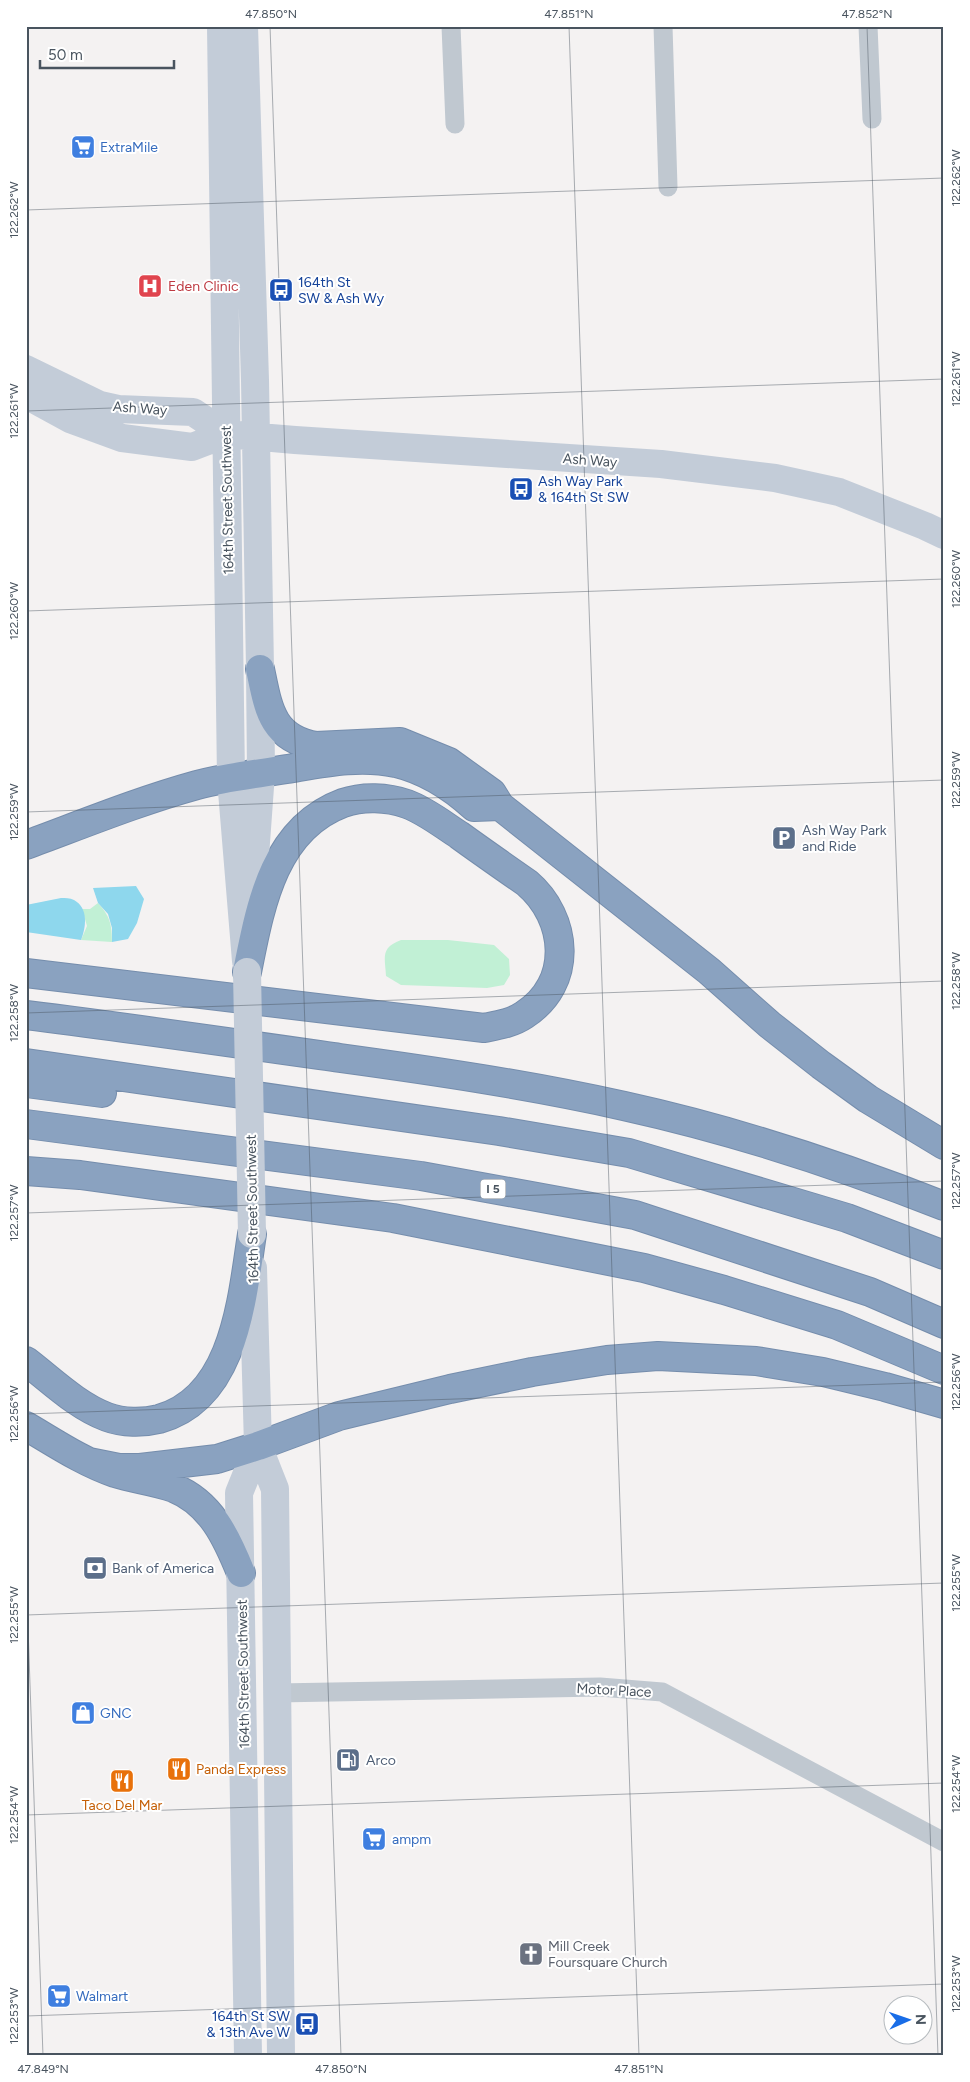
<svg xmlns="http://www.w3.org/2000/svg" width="970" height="2082" viewBox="0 0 970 2082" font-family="Figtree,sans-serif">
<rect width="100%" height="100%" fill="#f4f2f2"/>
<path fill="#c1f0d5" d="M98,903C110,916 112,925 112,942L81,940L87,926L82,909H90Z
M401,940H448L494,945L509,959L510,975L504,985L487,988L401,985L386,976C385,957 380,948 401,940Z"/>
<path fill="#8ed7ed" d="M136,886L144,899L137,923L128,939L112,942V928L108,914L98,903L93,888Z
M61,898C65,898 70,898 74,900C89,908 86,928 81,940L26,932V905Z"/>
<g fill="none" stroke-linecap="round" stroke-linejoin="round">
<defs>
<path id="highway" d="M260,669C268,707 271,738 316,746L400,742L449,762L492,793L500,806L709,971L770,1025L821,1065L868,1099L944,1145
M26,845C83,824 139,801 197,785C226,777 258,774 287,769C323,763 359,755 396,763C425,770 452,787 474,807L500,806
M26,973L484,1028C499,1025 512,1023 524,1015C574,983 568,918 527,883C504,867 481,851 459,835C442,824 426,811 407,804C387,797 363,796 343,803C273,829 260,907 247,972
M26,1015C131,1028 235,1043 340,1058C435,1071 530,1085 624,1106C733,1130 840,1165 944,1206
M26,1063L499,1131L629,1153L847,1218L944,1255
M26,1083L102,1093
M26,1124L421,1176L635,1215L870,1292L944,1324
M26,1171L80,1175L393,1218L644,1268L724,1290L837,1325L944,1370
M26,1361C51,1380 77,1406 107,1417C123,1423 143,1423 159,1419C235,1398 242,1299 252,1234
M26,1426C55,1443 83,1462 115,1473C134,1479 155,1481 174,1488C211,1503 227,1538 241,1573
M89,1462L119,1468H140L217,1459L258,1446L339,1416L450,1389L532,1372L607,1360L658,1356L756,1361L823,1372L885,1387L944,1404"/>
</defs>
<use href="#highway" stroke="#758dac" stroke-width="30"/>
<path stroke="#c0c8d0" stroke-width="19" d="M451,26L455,124
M663,26L668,187
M868,26L872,119
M277,1693L600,1687L662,1692L944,1842"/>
<path stroke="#c3ccd8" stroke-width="28" d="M221,26L231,779L246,961
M244,26L255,380L260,669L261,773L253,884
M26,369L100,405L118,409L193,412L226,434
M26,395L70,419L122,438L192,447L226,434L295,440L661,464L775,478L839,492L925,526L944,535
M253,1268L258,1446L275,1489L281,2056
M248,2056L239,1493L258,1446"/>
<use href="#highway" stroke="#8aa2c0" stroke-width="28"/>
<path stroke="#c3ccd8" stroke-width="28" d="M247,972L252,1234"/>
</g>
<path fill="none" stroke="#49545f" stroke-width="1" stroke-opacity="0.45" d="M270,26L341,2056M569,26L639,2056M867,26L938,2056M26,210L944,178M26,411L944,379M26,611L944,579M26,812L944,780M26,1013L944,981M26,1213L944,1181M26,1414L944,1382M26,1570L43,2056M26,1615L944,1583M26,1815L944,1783M26,2016L944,1984"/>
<defs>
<symbol id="supermarket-square" viewBox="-11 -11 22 22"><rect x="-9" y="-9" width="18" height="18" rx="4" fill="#3f7fe0" stroke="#fff"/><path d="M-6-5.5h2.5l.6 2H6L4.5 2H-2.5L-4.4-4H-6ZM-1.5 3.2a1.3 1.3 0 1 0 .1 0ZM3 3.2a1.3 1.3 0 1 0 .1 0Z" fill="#fff"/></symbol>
<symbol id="hospital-square" viewBox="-11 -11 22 22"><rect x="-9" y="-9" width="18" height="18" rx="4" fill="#e0444e" stroke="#fff"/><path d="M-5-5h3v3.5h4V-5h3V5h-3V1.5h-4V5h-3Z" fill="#fff"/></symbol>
<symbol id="bus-square" viewBox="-11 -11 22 22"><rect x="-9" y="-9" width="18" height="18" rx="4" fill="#1a4fb4" stroke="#fff"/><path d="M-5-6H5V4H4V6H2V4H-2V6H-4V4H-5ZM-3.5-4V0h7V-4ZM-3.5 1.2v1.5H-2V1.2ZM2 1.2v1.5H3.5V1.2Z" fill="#fff"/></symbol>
<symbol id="parking-square" viewBox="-11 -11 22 22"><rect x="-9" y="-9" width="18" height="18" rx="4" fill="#5c6f8a" stroke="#fff"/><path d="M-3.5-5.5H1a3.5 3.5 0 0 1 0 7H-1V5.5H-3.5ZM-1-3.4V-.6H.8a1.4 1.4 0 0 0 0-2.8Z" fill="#fff"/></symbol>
<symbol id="bank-square" viewBox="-11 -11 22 22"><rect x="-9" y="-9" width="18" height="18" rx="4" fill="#5c6f8a" stroke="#fff"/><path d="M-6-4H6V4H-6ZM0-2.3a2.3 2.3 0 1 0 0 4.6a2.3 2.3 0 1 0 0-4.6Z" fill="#fff"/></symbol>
<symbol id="shop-square" viewBox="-11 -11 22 22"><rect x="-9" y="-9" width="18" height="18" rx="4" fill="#3f7fe0" stroke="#fff"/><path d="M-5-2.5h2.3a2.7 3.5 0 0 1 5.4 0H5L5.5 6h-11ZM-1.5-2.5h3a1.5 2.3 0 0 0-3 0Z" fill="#fff"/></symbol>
<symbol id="fuel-square" viewBox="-11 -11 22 22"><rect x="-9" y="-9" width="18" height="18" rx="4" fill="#5c6f8a" stroke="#fff"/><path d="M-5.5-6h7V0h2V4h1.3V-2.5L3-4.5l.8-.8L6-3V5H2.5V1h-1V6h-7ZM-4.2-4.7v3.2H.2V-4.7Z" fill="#fff"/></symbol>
<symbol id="restaurant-square" viewBox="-11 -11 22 22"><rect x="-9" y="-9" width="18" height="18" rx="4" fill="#e8710a" stroke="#fff"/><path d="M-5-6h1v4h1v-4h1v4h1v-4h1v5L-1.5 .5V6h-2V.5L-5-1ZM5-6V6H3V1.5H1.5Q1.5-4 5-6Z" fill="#fff"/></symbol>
<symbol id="church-square" viewBox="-11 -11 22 22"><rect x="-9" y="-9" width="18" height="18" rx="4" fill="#6b7280" stroke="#fff"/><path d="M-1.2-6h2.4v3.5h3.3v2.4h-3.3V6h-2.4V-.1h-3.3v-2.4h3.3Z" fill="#fff"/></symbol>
</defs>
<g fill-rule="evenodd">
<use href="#supermarket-square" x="69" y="133" width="28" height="28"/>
<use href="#hospital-square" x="136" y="272" width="28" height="28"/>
<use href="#bus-square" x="267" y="276" width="28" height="28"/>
<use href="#bus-square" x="507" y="475" width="28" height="28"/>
<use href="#parking-square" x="770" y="824" width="28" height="28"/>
<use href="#bank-square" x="81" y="1554" width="28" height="28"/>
<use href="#shop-square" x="69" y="1699" width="28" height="28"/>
<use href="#fuel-square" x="334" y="1746" width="28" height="28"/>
<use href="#restaurant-square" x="165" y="1755" width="28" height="28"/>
<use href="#restaurant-square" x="108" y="1767" width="28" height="28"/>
<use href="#supermarket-square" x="360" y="1825" width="28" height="28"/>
<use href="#church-square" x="517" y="1940" width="28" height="28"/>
<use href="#supermarket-square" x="45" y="1982" width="28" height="28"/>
<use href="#bus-square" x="293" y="2010" width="28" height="28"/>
</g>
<g text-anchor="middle" stroke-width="4" stroke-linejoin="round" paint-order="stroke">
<rect fill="#fff" stroke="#80878f" stroke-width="1" x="480.5" y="1179.5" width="25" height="19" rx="4"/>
<g font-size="12" font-weight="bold" fill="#49545f">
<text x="493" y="1193">I 5</text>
</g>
<g font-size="14" fill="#366cbe" stroke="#fff" text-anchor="start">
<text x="100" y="152">ExtraMile</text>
<text x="100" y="1718">GNC</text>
<text x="392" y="1844">ampm</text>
<text x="76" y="2001">Walmart</text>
</g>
<g font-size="14" fill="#164399" stroke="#fff" text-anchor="start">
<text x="298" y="287">164th St<tspan x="298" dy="16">SW &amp; Ash Wy</tspan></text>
<text x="538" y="486">Ash Way Park<tspan x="538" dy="16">&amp; 164th St SW</tspan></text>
<text x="290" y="2021" text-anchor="end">164th St SW<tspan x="290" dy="16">&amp; 13th Ave W</tspan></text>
</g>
<g font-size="14" fill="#be3a42" stroke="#fff" text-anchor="start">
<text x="168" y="291">Eden Clinic</text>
</g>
<g font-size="14" fill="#49545f" stroke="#fff">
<text transform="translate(140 408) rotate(4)" y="5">Ash Way</text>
<text transform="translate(590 460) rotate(4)" y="5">Ash Way</text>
<text transform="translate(227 500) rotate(-91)" y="5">164th Street Southwest</text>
<text transform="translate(252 1209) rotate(-91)" y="5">164th Street Southwest</text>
<text transform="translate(243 1674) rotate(-91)" y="5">164th Street Southwest</text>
<text transform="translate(614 1690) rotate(3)" y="5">Motor Place</text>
</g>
<g font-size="14" fill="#4e5e75" stroke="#fff" text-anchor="start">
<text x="802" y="835">Ash Way Park<tspan x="802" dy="16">and Ride</tspan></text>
<text x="112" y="1573">Bank of America</text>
<text x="366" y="1765">Arco</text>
</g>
<g font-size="14" fill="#c56008" stroke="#fff" text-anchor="start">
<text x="196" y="1774">Panda Express</text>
<text x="122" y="1810" text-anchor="middle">Taco Del Mar</text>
</g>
<g font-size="14" fill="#5b616d" stroke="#fff" text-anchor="start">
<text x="548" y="1951">Mill Creek<tspan x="548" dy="16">Foursquare Church</tspan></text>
</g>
</g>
<rect width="970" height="2082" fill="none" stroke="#ffffff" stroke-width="55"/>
<g transform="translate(908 2020) rotate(88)"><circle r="24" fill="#ffffff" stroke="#b6bbbf"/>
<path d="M0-4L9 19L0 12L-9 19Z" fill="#196de7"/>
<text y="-8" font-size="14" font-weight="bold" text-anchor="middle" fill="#49545f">N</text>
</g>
<path d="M40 60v8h134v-8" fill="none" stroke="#49545f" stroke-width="2.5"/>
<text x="48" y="60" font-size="15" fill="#49545f" stroke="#ffffff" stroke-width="4" paint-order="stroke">50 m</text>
<rect x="28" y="28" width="914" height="2026" fill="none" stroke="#49545f" stroke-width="2"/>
<g font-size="12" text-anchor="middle" fill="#49545f">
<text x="271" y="18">47.850°N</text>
<text x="569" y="18">47.851°N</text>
<text x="867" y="18">47.852°N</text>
<text transform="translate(956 178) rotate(-90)" y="4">122.262°W</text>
<text transform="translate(14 210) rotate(-90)" y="4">122.262°W</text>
<text transform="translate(956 379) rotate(-90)" y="4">122.261°W</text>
<text transform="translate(14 411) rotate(-90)" y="4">122.261°W</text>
<text transform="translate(956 579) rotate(-90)" y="4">122.260°W</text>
<text transform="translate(14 611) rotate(-90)" y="4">122.260°W</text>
<text transform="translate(956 780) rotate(-90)" y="4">122.259°W</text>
<text transform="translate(14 812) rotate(-90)" y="4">122.259°W</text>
<text transform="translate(956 981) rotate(-90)" y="4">122.258°W</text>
<text transform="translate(14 1013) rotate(-90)" y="4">122.258°W</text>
<text transform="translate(956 1181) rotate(-90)" y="4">122.257°W</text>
<text transform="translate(14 1213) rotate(-90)" y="4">122.257°W</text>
<text transform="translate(956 1382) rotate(-90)" y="4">122.256°W</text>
<text transform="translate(14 1414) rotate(-90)" y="4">122.256°W</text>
<text transform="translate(956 1583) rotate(-90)" y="4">122.255°W</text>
<text transform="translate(14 1615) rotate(-90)" y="4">122.255°W</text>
<text transform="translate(956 1784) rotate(-90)" y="4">122.254°W</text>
<text transform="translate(14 1815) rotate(-90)" y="4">122.254°W</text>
<text transform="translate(956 1984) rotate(-90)" y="4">122.253°W</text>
<text transform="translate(14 2016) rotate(-90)" y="4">122.253°W</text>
<text x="43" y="2073">47.849°N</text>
<text x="341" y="2073">47.850°N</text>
<text x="639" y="2073">47.851°N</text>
</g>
</svg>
